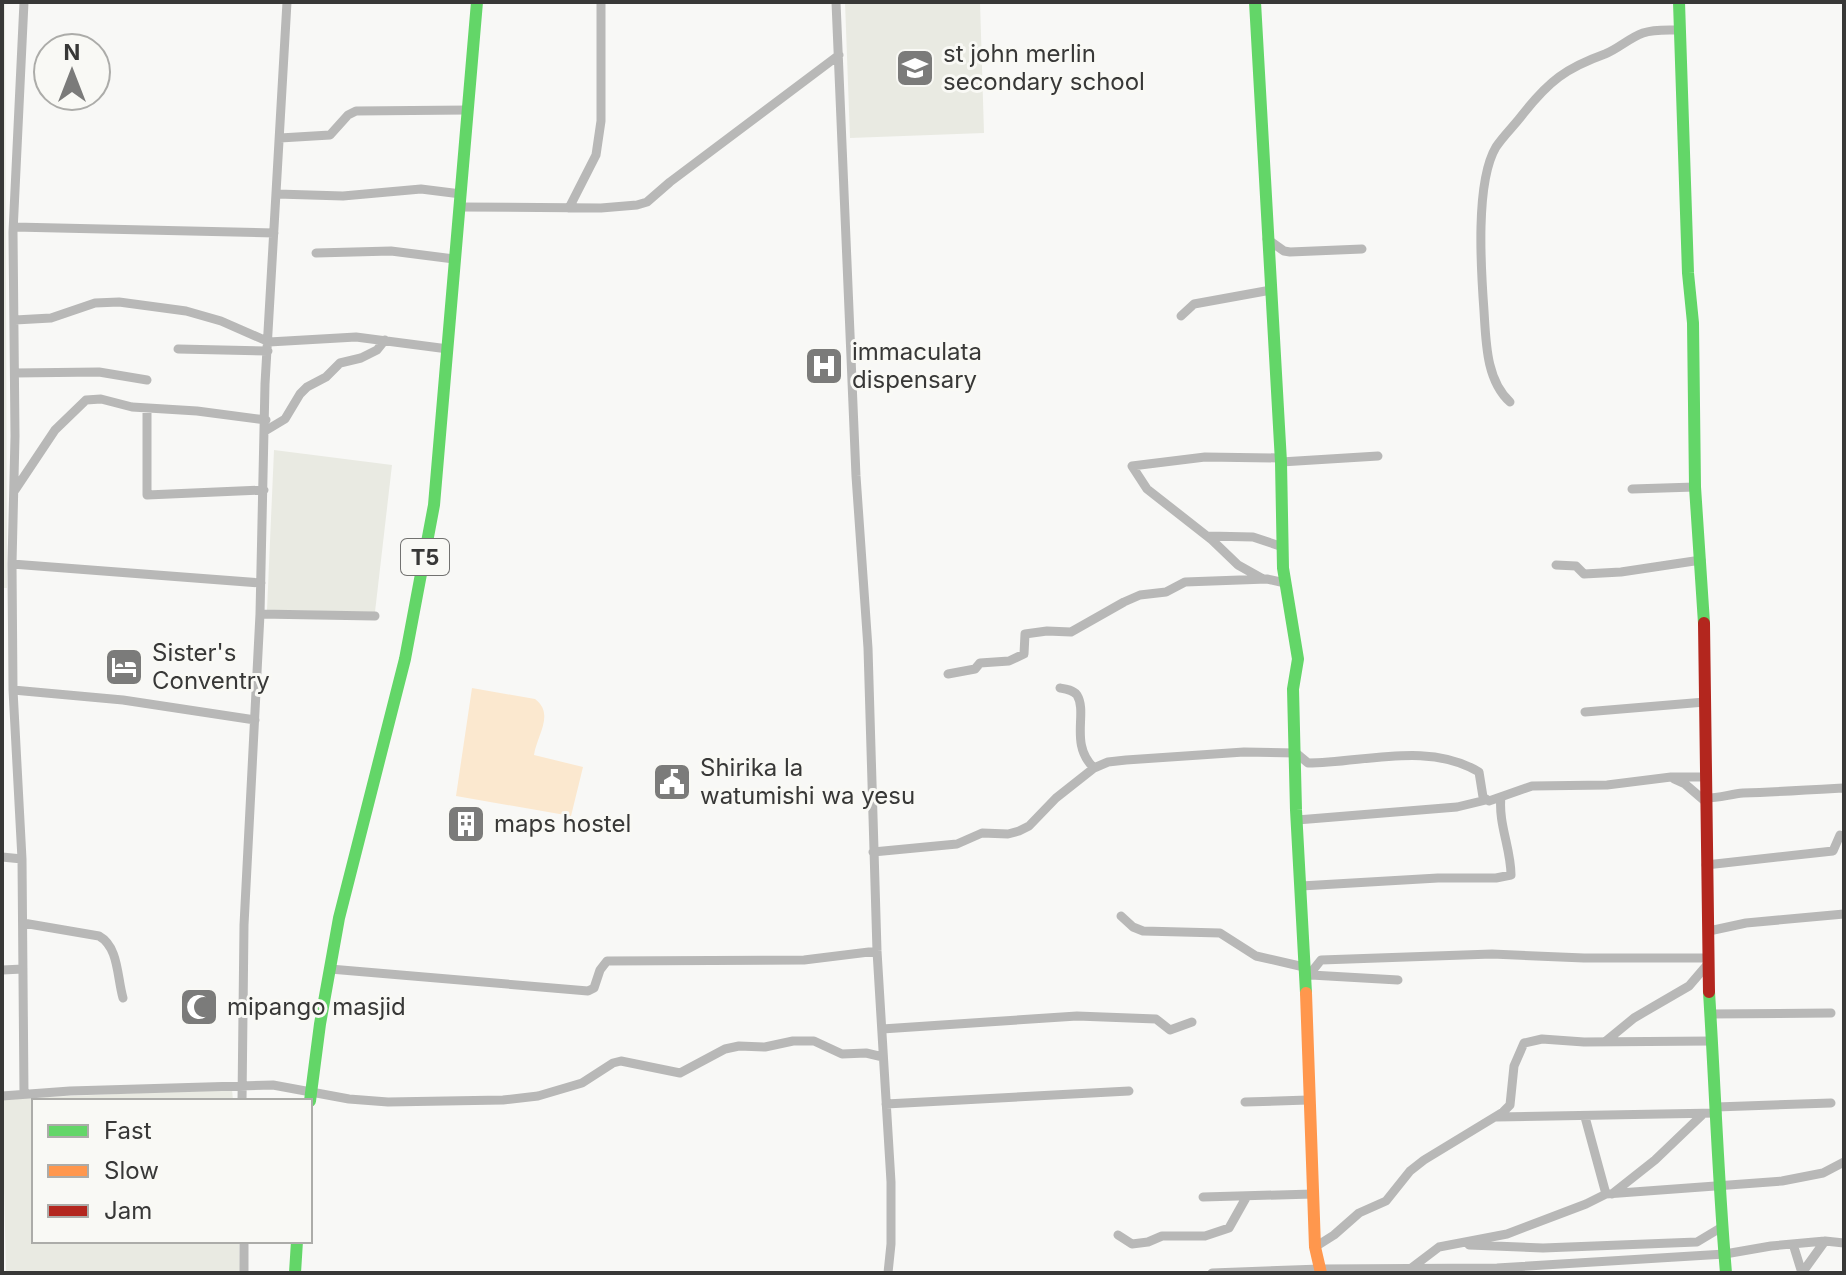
<svg xmlns="http://www.w3.org/2000/svg" width="1846" height="1275" viewBox="0 0 1846 1275" font-family="Inter,sans-serif">
<rect width="100%" height="100%" fill="#f8f8f6"/>
<path fill="#e9eae2" d="M2,2H5L7,588H2Z
M845,2H980L984,133L850,138Z
M274,450L392,465L375,612L267,610Z
M232,1089L233,1101H34V1241H239L240,1273H6L2,1099Z"/>
<path fill="#fbe8cf" d="M472,688L535,699C555,714 537,735 534,755L583,767L571,816L456,796Z"/>
<g fill="none" stroke-linecap="round" stroke-linejoin="round">
<path stroke="#b8b8b7" stroke-width="9" d="M24,2L13,232L15,436L12,564L13,690L22,859L24,1094
M836,2L856,476L868,648L877,951L891,1182V1244L888,1273
M280,138L330,135L348,115L356,111L468,110
M277,194L343,196L421,189L461,194
M459,207L601,208L637,205L647,202L670,182L839,55
M569,208L596,155L601,121V2
M14,227L274,233
M1267,239L1284,251L1290,252L1362,249
M316,253L391,251L454,259
M1181,316L1194,304L1271,290
M15,320L51,318L95,303L119,302L186,311L221,321L269,342L356,337L448,349
M178,349L268,351
M15,373L99,372L147,380
M1510,402C1486,380 1486,342 1484,311C1481,270 1475,182 1496,147C1504,135 1515,125 1523,114C1549,81 1566,68 1605,54C1618,49 1629,38 1643,33C1654,29 1667,30 1679,30
M147,409V495L264,490
M265,431L285,419L300,394L307,387L326,377L340,363L361,358L377,350L385,340
M1281,462L1378,456
M1632,489L1695,487
M15,490L55,430L86,400L101,399L132,407L197,411L266,420
M1208,536L1253,537L1283,547
M12,564L261,583
M1556,565L1576,566L1584,574L1621,572L1701,560
M1263,579L1238,565L1212,540L1147,489L1132,466L1205,457L1281,458
M260,614L375,616
M948,674L975,669L980,663L1009,661L1024,654L1025,634L1047,631L1071,632L1124,602L1140,595L1166,592L1185,582L1267,579L1285,583
M1060,688C1066,689 1073,690 1077,695C1088,713 1069,744 1094,768
M13,690L123,700L255,720
M1585,712L1705,702
M1674,779L1685,784L1706,802
M1706,798C1719,798 1731,794 1743,793C1777,792 1810,790 1844,788
M1297,820L1457,807L1486,800
M873,852L957,844L982,833L1008,834L1019,831L1029,826L1056,798L1094,768L1108,762L1126,760L1244,752L1296,753L1308,763C1363,763 1428,741 1479,772L1483,797L1489,801L1532,786L1607,785L1671,777H1707
M2,857L22,859
M1706,865L1833,851L1840,835
M1301,886L1438,878H1496L1511,875C1511,849 1498,823 1501,797
M1121,916L1133,927L1143,931L1220,933L1256,956L1304,967
M23,923L99,936C119,947 117,978 123,998
M1709,931L1746,923L1844,914
M330,969L588,991L594,988L600,970L607,961L804,960L877,951
M2,970L23,969
M1311,975L1398,980
M1305,980L1321,960L1492,954L1584,958H1707
M1710,1014L1831,1013
M882,1029L1077,1016L1156,1019L1170,1030L1192,1022
M1606,1041L1634,1018L1689,986L1707,965
M2,1096L70,1091L273,1085L349,1099L388,1102L503,1100L538,1096L582,1083L613,1063L621,1061L680,1073L725,1049L739,1046L765,1047L793,1041H814L842,1054L866,1053L883,1057
M242,1101L244,925L260,614L265,384L287,2
M1245,1102L1308,1100
M886,1104L1129,1091
M1716,1107L1831,1103
M1496,1117L1717,1113
M1606,1194L1782,1181L1823,1173L1844,1162
M1612,1194L1655,1160L1702,1115
M1203,1197L1313,1194
M1118,1235L1132,1244L1148,1242L1162,1236H1205L1229,1228L1247,1196
M244,1241V1273
M1793,1244L1802,1273
M1469,1245L1543,1248L1697,1242L1722,1227
M1315,1247L1334,1235L1359,1213L1386,1201L1410,1171L1424,1160L1503,1112L1510,1105L1514,1066L1524,1043L1542,1039L1584,1042L1712,1041
M1410,1269L1439,1247L1507,1234L1586,1204L1606,1194L1585,1117
M1212,1273L1321,1269L1497,1268L1725,1254L1771,1246L1825,1241L1844,1243
M1802,1273L1825,1241"/>
<path stroke="#63d668" stroke-width="12" d="M1255,2L1281,462L1283,568L1298,659L1293,689L1296,810L1306,993
M1679,2L1688,273L1693,323L1695,487L1704,623
M1709,992C1715,1086 1718,1180 1726,1273
M310,1101L320,1024L339,918L405,659L434,505L477,2
M295,1273L297,1241"/>
<path stroke="#ff974d" stroke-width="12" d="M1306,993L1315,1247L1321,1273"/>
<path stroke="#b3261e" stroke-width="12" d="M1704,623L1709,992"/>
</g>
<defs>
<symbol id="school-square" viewBox="-11 -11 22 22"><rect x="-9" y="-9" width="18" height="18" rx="4" fill="#7b7b7a" stroke="#f9f9f5"/><path d="M0-5L7-2L0 1L-7-2ZM-4 1L0 2.5L4 1V4Q0 6-4 4Z" fill="#fff"/></symbol>
<symbol id="hospital-square" viewBox="-11 -11 22 22"><rect x="-9" y="-9" width="18" height="18" rx="4" fill="#7b7b7a" stroke="#f9f9f5"/><path d="M-5-5h3v3.5h4V-5h3V5h-3V1.5h-4V5h-3Z" fill="#fff"/></symbol>
<symbol id="hotel-square" viewBox="-11 -11 22 22"><rect x="-9" y="-9" width="18" height="18" rx="4" fill="#7b7b7a" stroke="#f9f9f5"/><path d="M-6-4.5h1.5V1H6V5H4.5V3h-9V5H-6ZM-4 0a1.8 1.8 0 1 1 3.6 0ZM.5 0V-2.5h3Q6-2.5 6 0Z" fill="#fff"/></symbol>
<symbol id="civic-square" viewBox="-11 -11 22 22"><rect x="-9" y="-9" width="18" height="18" rx="4" fill="#7b7b7a" stroke="#f9f9f5"/><path d="M-.6-6.5H3V-4.5H.6V-3L4-1V1h2V6H-6V1h2V-1L-.6-3ZM-1.2 2.5V6h2.4V2.5Z" fill="#fff"/></symbol>
<symbol id="building-square" viewBox="-11 -11 22 22"><rect x="-9" y="-9" width="18" height="18" rx="4" fill="#7b7b7a" stroke="#f9f9f5"/><path d="M-4-6H4V6H1V3H-1V6H-4ZM-2.5-4.3h1.7v1.8h-1.7ZM.8-4.3h1.7v1.8H.8ZM-2.5-1h1.7V.8h-1.7ZM.8-1h1.7V.8H.8Z" fill="#fff"/></symbol>
<symbol id="mosque-square" viewBox="-11 -11 22 22"><rect x="-9" y="-9" width="18" height="18" rx="4" fill="#7b7b7a" stroke="#f9f9f5"/><path d="M3.5-4.9A6 6 0 1 0 3.5 4.9A5 5 0 1 1 3.5-4.9Z" fill="#fff"/></symbol>
</defs>
<g fill-rule="evenodd">
<use href="#school-square" x="893" y="46" width="44" height="44"/>
<use href="#hospital-square" x="802" y="344" width="44" height="44"/>
<use href="#hotel-square" x="102" y="645" width="44" height="44"/>
<use href="#civic-square" x="650" y="760" width="44" height="44"/>
<use href="#building-square" x="444" y="802" width="44" height="44"/>
<use href="#mosque-square" x="177" y="985" width="44" height="44"/>
</g>
<g text-anchor="middle" stroke-width="6" stroke-linejoin="round" paint-order="stroke">
<rect fill="#f9f9f5" stroke="#727270" stroke-width="2" x="401" y="539" width="48" height="36" rx="6"/>
<g font-size="22" font-weight="bold" fill="#383837">
<text x="425" y="565">T5</text>
</g>
<g font-size="24" fill="#383837" stroke="#f9f9f5" text-anchor="start">
<text x="943" y="62">st john merlin<tspan x="943" dy="28">secondary school</tspan></text>
<text x="852" y="360">immaculata<tspan x="852" dy="28">dispensary</tspan></text>
<text x="152" y="661">Sister's<tspan x="152" dy="28">Conventry</tspan></text>
<text x="700" y="776">Shirika la<tspan x="700" dy="28">watumishi wa yesu</tspan></text>
<text x="494" y="832">maps hostel</text>
<text x="227" y="1015">mipango masjid</text>
</g>
</g>
<rect width="1846" height="1275" fill="none" stroke="#383837" stroke-width="8"/>
<rect x="32" y="1099" width="280" height="144" fill="#f9f9f5" stroke="#acaca9" stroke-width="2"/>
<rect x="48" y="1125" width="40" height="12" fill="#63d668" stroke="#acaca9" stroke-width="2"/>
<text x="104" y="1139" font-size="24" fill="#383837">Fast</text>
<rect x="48" y="1165" width="40" height="12" fill="#ff974d" stroke="#acaca9" stroke-width="2"/>
<text x="104" y="1179" font-size="24" fill="#383837">Slow</text>
<rect x="48" y="1205" width="40" height="12" fill="#b3261e" stroke="#acaca9" stroke-width="2"/>
<text x="104" y="1219" font-size="24" fill="#383837">Jam</text>
<g transform="translate(72 72)"><circle r="38" fill="#f9f9f5" stroke="#acaca9" stroke-width="2"/>
<path d="M0-6L14 30L0 20L-14 30Z" fill="#7b7b7a"/>
<text y="-12" font-size="22" font-weight="bold" text-anchor="middle" fill="#383837">N</text>
</g>
</svg>
